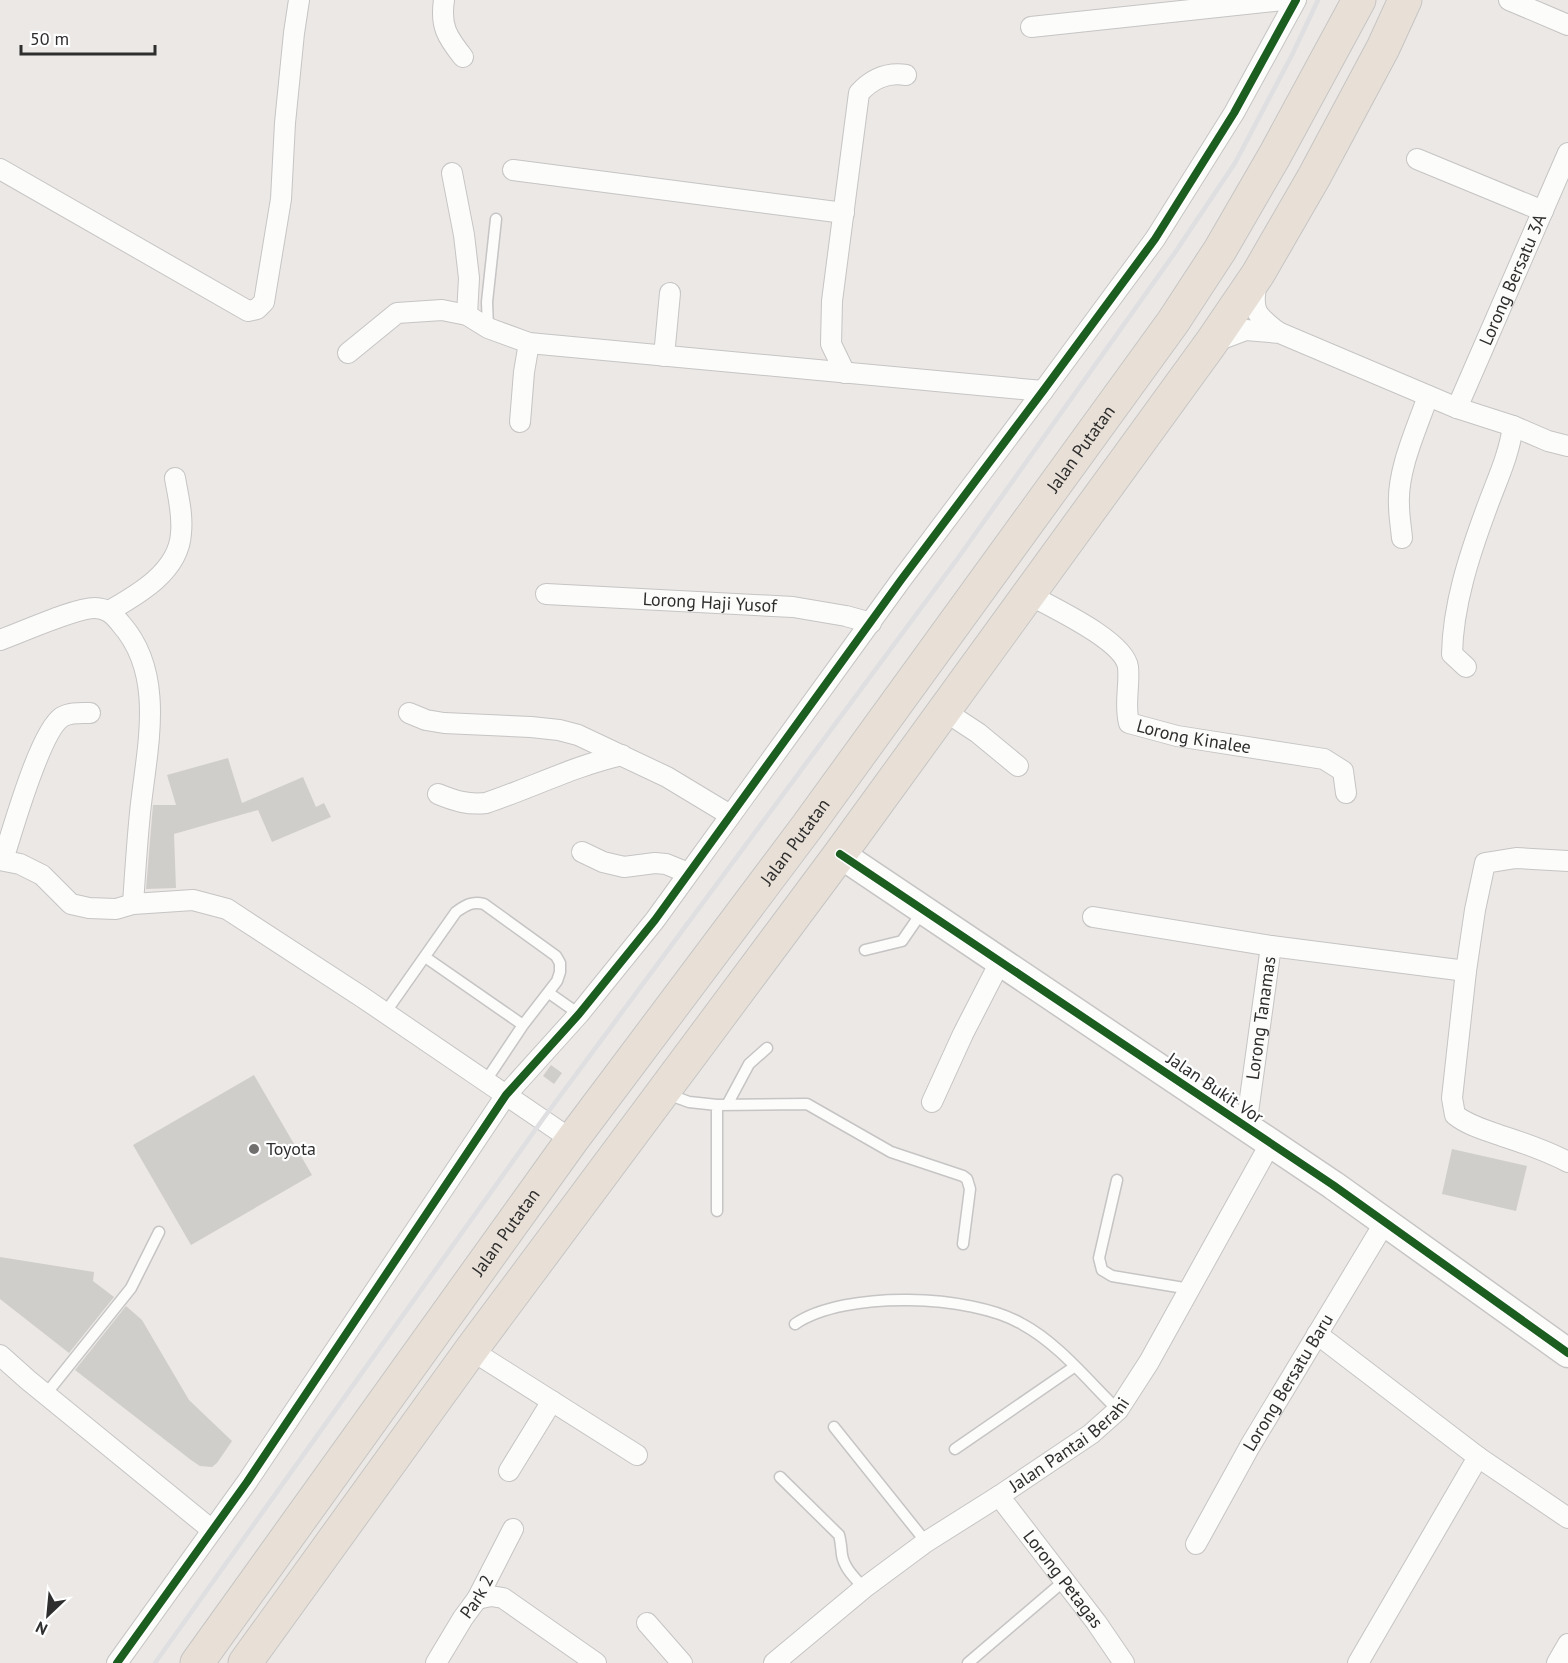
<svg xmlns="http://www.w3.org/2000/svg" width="1568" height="1663" viewBox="0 0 1568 1663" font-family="'PT Sans',sans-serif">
<rect width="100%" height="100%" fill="#ebe8e5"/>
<path fill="#d0cecb" d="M228,758L242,803L303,777L316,807L324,803L331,817L272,842L258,810L174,834L176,888L146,889L153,805H176L167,775Z
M551,1065L562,1073L554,1084L543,1076Z
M254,1075L312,1175L191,1245L133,1145Z
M1452,1149L1527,1166L1516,1211L1442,1194Z
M0,1257L94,1272L93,1281L114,1297L69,1353L0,1299Z
M126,1306L142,1320L189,1400L232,1441L217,1463L212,1467L200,1466L191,1460L75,1370Z"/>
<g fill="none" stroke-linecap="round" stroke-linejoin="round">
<defs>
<path id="lane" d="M488,328L487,302L496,219
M865,950L902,941L922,912
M425,957L523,1025
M549,993L579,1014
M385,1013L456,912C466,905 472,901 484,904L556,956L560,963V972L557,981L523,1025L485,1082
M667,1094L689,1102L717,1105L807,1104L891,1152L963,1176L967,1179L970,1189L963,1244
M727,1105L749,1064L767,1048
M1117,1180L1099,1258L1102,1270L1112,1276L1190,1289
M717,1211V1105
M795,1324C845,1290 971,1294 1022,1324C1059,1344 1088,1381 1118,1410
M46,1394L131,1288L159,1232
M834,1427L926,1542
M955,1449L1074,1367
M780,1477L839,1535C841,1542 841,1547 842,1555C844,1568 855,1578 864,1588
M968,1663L1064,1581"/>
<g id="street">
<path d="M444,0C440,26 447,37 463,57"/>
<path d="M1509,0L1568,25"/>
<path d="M1031,27L1284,0"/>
<path d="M1417,159L1543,211"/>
<path d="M0,169L248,311L257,309L264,302L281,199L285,123L294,33L299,0"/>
<path d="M513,170L844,213"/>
<path d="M452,173L464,235L469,278L467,315"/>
<path d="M1257,282C1251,311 1256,315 1278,332"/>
<path d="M1214,342L1246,330L1280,333L1457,408L1513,426L1548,441L1568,446"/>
<path d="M348,353L397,313L442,310L467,315L488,328L529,343L1043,391"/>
<path d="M664,356L670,293"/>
<path d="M845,373L831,344L832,301L859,93C872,79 886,72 906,75"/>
<path id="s1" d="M1457,408L1568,153"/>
<path d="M520,422L524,372L529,343"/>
<path d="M1402,538C1401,527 1399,516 1399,505C1397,470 1417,428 1428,396"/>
<path id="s2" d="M546,594L793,607L846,616L871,623"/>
<path id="s3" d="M1028,594C1051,607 1124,640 1128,667C1130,686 1124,704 1129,723L1177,736L1324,759L1343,771L1346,793"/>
<path d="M109,611C139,594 179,571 181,533C183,514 178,496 175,478"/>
<path d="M0,640C23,632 74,608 95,608C107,608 114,615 121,624C167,676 146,751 140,813C137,843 135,874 133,904"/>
<path d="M1466,667L1452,654C1453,605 1469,556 1486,510C1496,482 1509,456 1513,426"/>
<path d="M943,710L978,733L1018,766"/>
<path d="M409,713L426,720L444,723L531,727L559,730L578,735L667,777L730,815"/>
<path d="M438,794C455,801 468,805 486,803C531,788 574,766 622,755"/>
<path d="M582,852L603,862L624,867L655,863L666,864L688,873"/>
<path d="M0,860L20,864L42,875L71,904L89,908L116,909L133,904L193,900L227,909L362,997L572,1140"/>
<path d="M3,860C12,832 40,731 62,717C70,712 81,713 90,713"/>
<path d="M1093,917L1271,946L1466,971L1475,910L1485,863L1516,858L1568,861"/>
<path d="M1466,971L1452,1098L1455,1115C1469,1126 1486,1130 1502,1136C1524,1143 1547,1151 1568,1162"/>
<path d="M932,1102L963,1034L1000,962"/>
<path id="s4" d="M1246,1127L1271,946"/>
<path d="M1317,1334L1478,1457L1568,1518"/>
<path d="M471,1350L637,1455"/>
<path d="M0,1355L28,1380L212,1530"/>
<path d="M509,1471L552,1401"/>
<path id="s5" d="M999,1496L1096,1622L1124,1663"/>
<path id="s6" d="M1196,1544L1250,1446L1385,1222"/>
<path d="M477,1599L491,1596L503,1598L596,1663"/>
<path d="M647,1623L682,1663"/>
<path d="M117,1663L247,1482L506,1095L579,1014L655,920L901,580L1043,391L1155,239L1234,113L1296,0"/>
<path id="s7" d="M436,1663L463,1618L477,1599L513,1529"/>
<path id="s8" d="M774,1663L864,1588L926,1542L999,1496L1091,1434L1118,1410L1149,1362L1270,1144"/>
<path d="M1358,1663L1478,1457"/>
<path d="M1557,1663L1568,1644"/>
</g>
<path id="secondary" d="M840,854L1333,1185L1568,1353"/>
<g id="highway">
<path id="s9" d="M197,1663L572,1140L806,828L1173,322L1220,250L1275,155L1359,0"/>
<path d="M245,1663L471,1350L840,854L1211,343L1258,274L1314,177L1383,48L1405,0"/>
</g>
</defs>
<use href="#lane" stroke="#c6c4c4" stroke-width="13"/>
<use href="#street" stroke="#c6c4c4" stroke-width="22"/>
<use href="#secondary" stroke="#c6c4c4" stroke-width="31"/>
<use href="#highway" stroke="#c6c5c4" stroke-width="35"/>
<use href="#lane" stroke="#fcfcfb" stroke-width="10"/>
<use href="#street" stroke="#fcfcfb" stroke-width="20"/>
<use href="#secondary" stroke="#fcfcfb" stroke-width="28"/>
<use href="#highway" stroke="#e8e0d7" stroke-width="33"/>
<path stroke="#dfdfe1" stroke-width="4.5" d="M155,1663L543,1119L958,558L1174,254L1235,163L1292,55L1318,0"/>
<defs>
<path id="cycleway" d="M840,854L1333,1185L1568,1353
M117,1663L247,1482L506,1095L579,1014L655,920L901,580L1043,391L1155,239L1234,113L1296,0"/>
</defs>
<use href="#cycleway" stroke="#fff" stroke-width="11"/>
<use href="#cycleway" stroke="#1b5e20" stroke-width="8"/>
</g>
<circle fill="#706f6e" stroke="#fff" stroke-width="2" cx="254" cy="1149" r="6"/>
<g text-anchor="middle" stroke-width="4.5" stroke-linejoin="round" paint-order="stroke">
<g font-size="18" fill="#2e2e2e" stroke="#fff">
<text dy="6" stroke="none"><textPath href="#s1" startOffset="140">Lorong Bersatu 3A</textPath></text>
<text dy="6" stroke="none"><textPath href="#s9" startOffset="1502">Jalan Putatan</textPath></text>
<text dy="6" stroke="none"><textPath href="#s2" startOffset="164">Lorong Haji Yusof</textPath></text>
<text dy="6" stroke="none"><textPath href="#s3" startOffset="249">Lorong Kinalee</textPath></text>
<text dy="6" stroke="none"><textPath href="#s9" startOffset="1016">Jalan Putatan</textPath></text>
<text dy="6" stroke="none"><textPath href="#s4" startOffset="110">Lorong Tanamas</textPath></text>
<text transform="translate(1215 1088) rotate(34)" y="6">Jalan Bukit Vor</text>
<text dy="6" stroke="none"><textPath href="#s9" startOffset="530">Jalan Putatan</textPath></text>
<text dy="6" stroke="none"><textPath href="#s6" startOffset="186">Lorong Bersatu Baru</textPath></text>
<text dy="6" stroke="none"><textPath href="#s8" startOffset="368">Jalan Pantai Berahi</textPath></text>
<text dy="6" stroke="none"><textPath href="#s5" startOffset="105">Lorong Petagas</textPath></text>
<text dy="6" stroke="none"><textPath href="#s7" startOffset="78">Park 2</textPath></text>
</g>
<g font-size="18" fill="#2e2e2e" stroke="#fff" text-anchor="start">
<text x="266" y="1155">Toyota</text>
</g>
</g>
<g transform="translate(48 1615) rotate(206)" stroke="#ffffff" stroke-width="4.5" paint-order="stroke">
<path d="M0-4.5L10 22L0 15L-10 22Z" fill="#2e2e2e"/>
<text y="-9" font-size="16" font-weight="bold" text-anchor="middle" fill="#2e2e2e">N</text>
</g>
<path d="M21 45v9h134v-9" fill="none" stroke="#2e2e2e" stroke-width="3"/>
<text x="30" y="45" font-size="18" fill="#2e2e2e" stroke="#ffffff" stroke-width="4.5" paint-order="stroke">50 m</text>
</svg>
